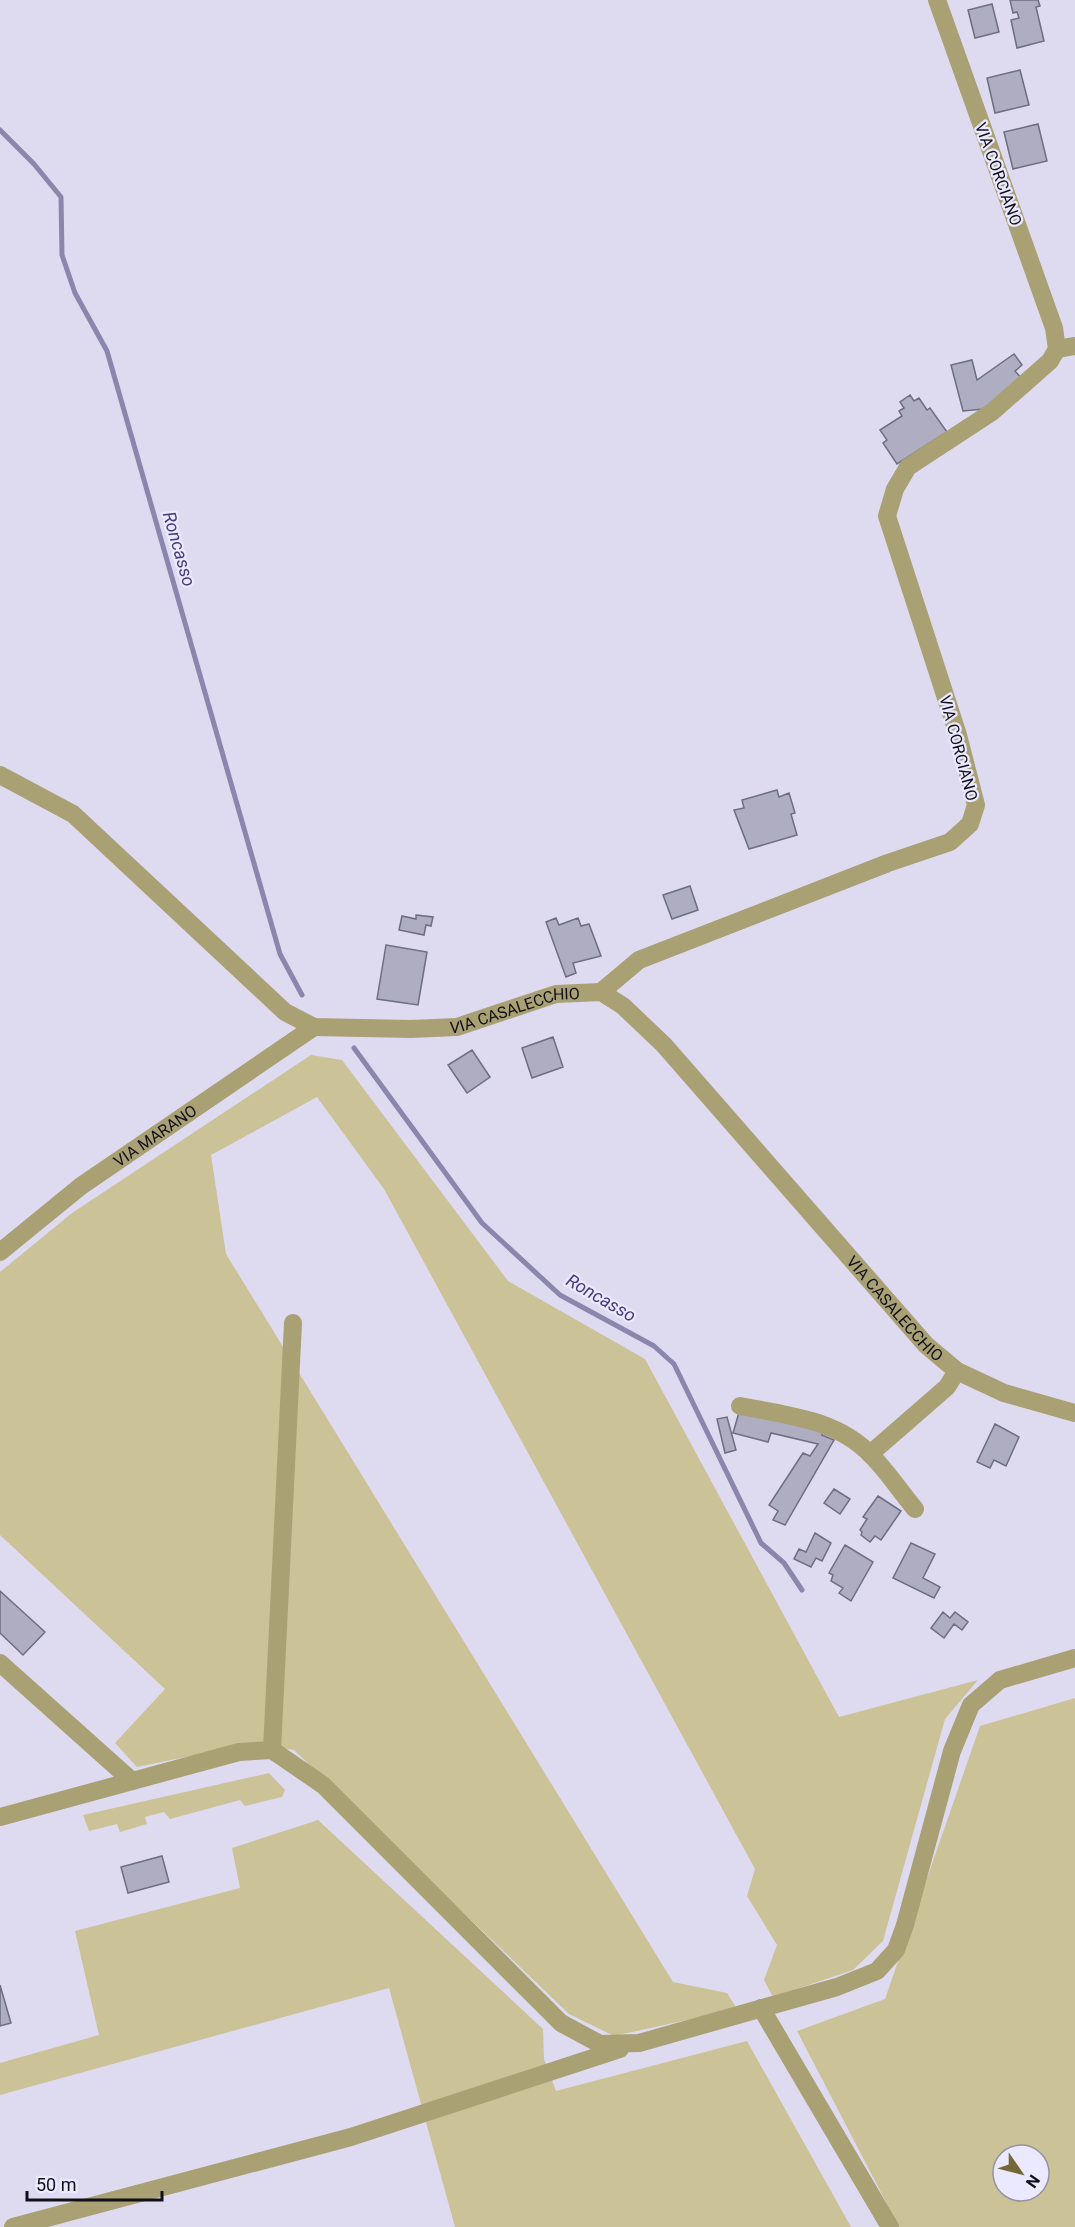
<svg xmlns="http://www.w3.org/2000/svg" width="1075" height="2227" viewBox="0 0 1075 2227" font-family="Roboto,sans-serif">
<rect width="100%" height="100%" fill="#dedbf1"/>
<path fill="#cbc297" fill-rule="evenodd" d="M311,1055L342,1060L508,1281L645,1359L839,1717L978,1680L945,1719L883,1941L853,1970L773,1997L764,1980L777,1945L747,1896L755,1869L384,1189L317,1097L211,1155L226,1254L673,1982L727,1993L737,2009L614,2036L569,2014L294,1750L253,1743L137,1767L115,1743L165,1689L0,1535V1272L72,1213Z
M1075,1698V2227H899L797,2031L885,1999L980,1726ZM1003,2155H1039V2191H1003Z
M269,1773L285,1790L282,1797L245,1806L240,1800L170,1819L164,1812L145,1817L147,1824L120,1832L117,1824L89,1831L83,1815Z
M318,1820L543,2029L544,2059L556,2091L747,2041L851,2227H455L389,1988L0,2095V2063L99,2035L75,1931L240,1888L232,1848Z"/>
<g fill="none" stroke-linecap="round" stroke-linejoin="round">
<path stroke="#8b86ac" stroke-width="5" d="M0,130L34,164L61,197L62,255L75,293L107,351L280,954L302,995
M354,1048L482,1223L560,1295L654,1346L674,1364L761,1543L784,1563L802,1590"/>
</g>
<path fill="#afadc2" stroke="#6f6d80" stroke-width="1.5" d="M1010,0H1038L1040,6L1036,7L1044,41L1017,48L1011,20L1019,18L1017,12L1013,13Z
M992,4L999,32L975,38L968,10Z
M1020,70L1029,105L995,113L987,78Z
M1038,124L1047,161L1013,169L1004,132Z
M1014,354L1022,365L1015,371L1023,380L984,409L963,411L951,365L972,360L977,380Z
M910,395L914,401L919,398L927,410L930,408L947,432L897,464L883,443L887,440L880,430L902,416L899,411L904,408L900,402Z
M777,790L779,797L789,793L795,813L791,814L797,835L749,849L734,810L744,808L742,800Z
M690,886L698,910L672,919L663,895Z
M416,915L433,917L431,926L426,925L424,935L399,930L402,916L416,919Z
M556,918L559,925L578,918L581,926L589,924L601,956L573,963L576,973L566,977L546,922Z
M386,945L427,952L418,1005L377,999Z
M553,1037L563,1067L532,1078L522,1048Z
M472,1050L490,1077L467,1093L448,1065Z
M740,1409L825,1429L822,1435L834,1440L785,1525L773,1520L778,1511L769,1505L803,1453L810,1456L818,1444L771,1433L768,1442L733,1433Z
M727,1417L736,1450L725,1453L717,1419Z
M995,1424L1019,1437L1006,1466L994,1460L990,1468L977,1462Z
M834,1489L850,1499L840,1514L824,1503Z
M878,1496L901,1511L881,1540L875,1536L870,1542L861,1535L862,1532L860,1530L867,1519L863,1517Z
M815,1533L831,1543L822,1561L816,1558L811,1567L794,1559L799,1549L806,1552Z
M911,1543L935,1554L923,1578L940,1587L934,1598L893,1578Z
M845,1545L873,1562L851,1601L839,1593L843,1588L831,1581L833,1575L829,1573Z
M0,1591L45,1632L23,1655L0,1633Z
M943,1612L950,1618L955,1612L968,1622L962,1630L954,1624L944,1638L931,1628Z
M162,1856L169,1882L128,1893L121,1867Z
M0,1985L11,2023L0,2026Z"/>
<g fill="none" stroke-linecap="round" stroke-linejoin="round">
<g stroke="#a9a074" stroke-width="18">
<path d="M1057,349L1075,346"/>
<path id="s1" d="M0,775L73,814L285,1012L314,1027L411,1029L457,1027L556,994L601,992L623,1006L664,1045L926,1345L957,1371L1004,1393L1075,1413"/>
<path d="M601,992L639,960L888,863L950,842L970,824L976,805L958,735L887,516L895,489L908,467L992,412L1050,361L1057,349L1054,328L937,0"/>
<path id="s2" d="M0,1252L81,1186L314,1027"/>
<path d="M740,1406C786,1415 837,1419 871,1455C887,1471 900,1491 915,1509"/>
<path d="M870,1454L947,1387L957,1371"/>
<path d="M0,1663L132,1781"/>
<path d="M272,1750L293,1323"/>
<path d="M0,1817L239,1752L272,1750L323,1785L561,2023L600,2044L639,2043L837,1987L877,1971L896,1950L905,1925L952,1751L971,1705L1000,1680L1075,1658"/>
<path d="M761,2008L890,2227"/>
<path d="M13,2227L351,2137L620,2049"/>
</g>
</g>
<g text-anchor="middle" stroke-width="4.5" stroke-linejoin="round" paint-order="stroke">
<g font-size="16" fill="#111018" stroke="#ebe9ff">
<text transform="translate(999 174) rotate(70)" y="6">VIA CORCIANO</text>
<text transform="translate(959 748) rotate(75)" y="6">VIA CORCIANO</text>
<text dy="6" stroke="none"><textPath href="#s1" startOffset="609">VIA CASALECCHIO</textPath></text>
<text dy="6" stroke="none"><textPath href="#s2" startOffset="194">VIA MARANO</textPath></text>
<text dy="6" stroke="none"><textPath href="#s1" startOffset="1131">VIA CASALECCHIO</textPath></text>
</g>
<g font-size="18" font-style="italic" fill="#483b7a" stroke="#ebe9ff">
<text transform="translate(179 549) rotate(74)" y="6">Roncasso</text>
<text transform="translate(601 1298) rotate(30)" y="6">Roncasso</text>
</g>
</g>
<g transform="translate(1021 2173) rotate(125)"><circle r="28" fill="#ebe9ff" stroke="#9492a3" stroke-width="1.5"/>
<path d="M0-4.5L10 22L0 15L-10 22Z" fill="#736835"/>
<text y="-9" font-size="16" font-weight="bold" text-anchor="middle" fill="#111018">N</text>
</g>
<path d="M27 2191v9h135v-9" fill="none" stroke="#111018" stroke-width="3"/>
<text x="36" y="2191" font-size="18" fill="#111018" stroke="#ebe9ff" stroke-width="4.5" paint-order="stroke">50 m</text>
</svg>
